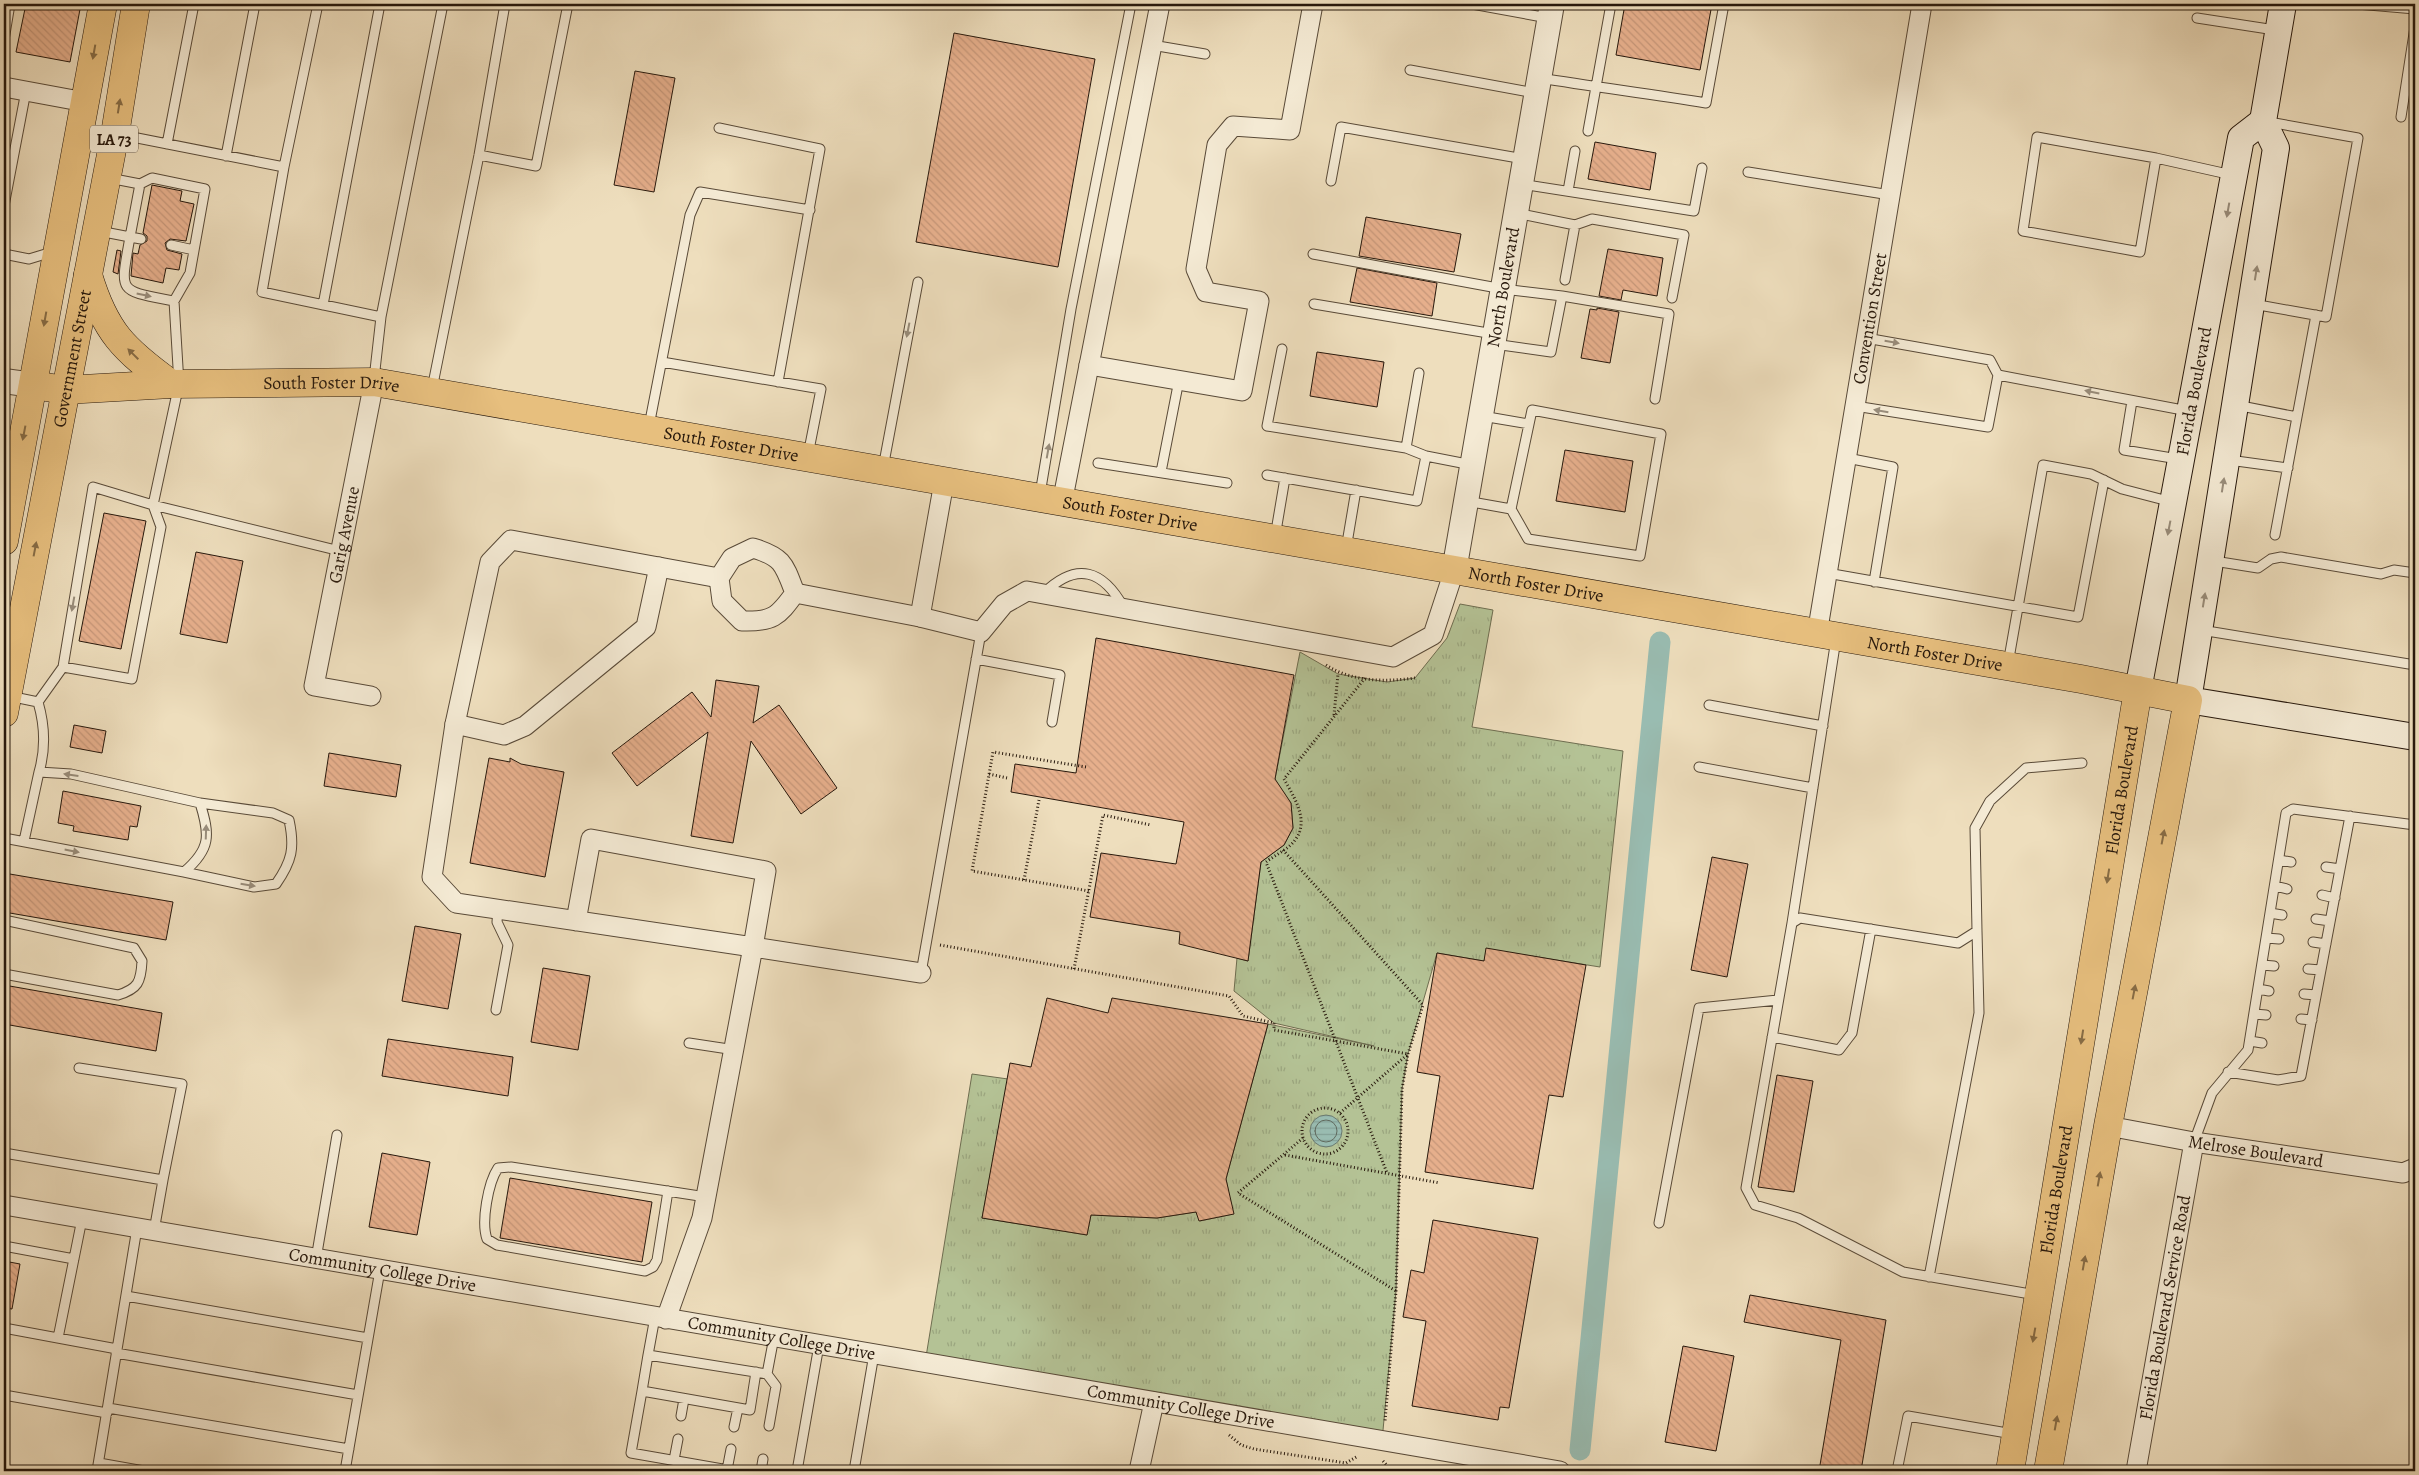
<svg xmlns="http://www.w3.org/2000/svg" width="2419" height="1475" viewBox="0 0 2419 1475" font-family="Alegreya,serif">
<defs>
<pattern id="grass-tufts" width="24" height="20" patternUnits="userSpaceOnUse" patternTransform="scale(1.25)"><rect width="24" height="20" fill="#b4c295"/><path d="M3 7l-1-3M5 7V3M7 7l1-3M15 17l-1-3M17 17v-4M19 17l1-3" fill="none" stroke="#9ba67f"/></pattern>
<pattern id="water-rules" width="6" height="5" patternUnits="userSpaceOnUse" patternTransform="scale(1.25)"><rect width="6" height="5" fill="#99bcb1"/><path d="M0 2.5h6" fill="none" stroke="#84a197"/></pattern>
<pattern id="building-back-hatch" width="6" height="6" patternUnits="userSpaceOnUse" patternTransform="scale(1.25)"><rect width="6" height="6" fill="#e6af8c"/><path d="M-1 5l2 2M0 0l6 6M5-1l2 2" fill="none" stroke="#c59678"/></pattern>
</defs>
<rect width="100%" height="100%" fill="#eedebd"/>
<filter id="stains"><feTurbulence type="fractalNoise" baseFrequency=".004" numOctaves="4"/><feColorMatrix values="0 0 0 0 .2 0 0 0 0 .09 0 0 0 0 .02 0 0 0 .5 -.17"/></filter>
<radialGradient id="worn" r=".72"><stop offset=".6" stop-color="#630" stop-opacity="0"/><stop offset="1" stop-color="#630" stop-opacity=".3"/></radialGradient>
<path fill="url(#grass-tufts)" stroke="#6e6d50" d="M1460,604L1493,610L1472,727L1623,751L1600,967L1487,949L1484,961L1437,953L1408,1054L1402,1089L1396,1291L1382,1441L925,1363L972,1074L1008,1079L982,1218L1087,1235L1091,1215L1157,1218L1196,1212L1200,1221L1233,1214L1226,1179L1268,1024L1374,1046L1274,1023L1234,991L1237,958L1248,961L1261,862L1284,845L1293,828L1291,803L1274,784L1300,652L1338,674L1387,682L1415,678L1447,638Z"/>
<path fill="url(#water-rules)" stroke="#6b7a6f" d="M1310 1131a16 16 0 1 1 32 0a16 16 0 1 1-32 0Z"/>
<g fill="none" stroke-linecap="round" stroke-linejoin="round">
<path stroke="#606a5e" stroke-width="1" d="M1315 1131a11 11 0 1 1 22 0a11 11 0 1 1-22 0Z"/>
<path stroke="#99bcb1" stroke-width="21" d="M1580,1450L1660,642"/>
</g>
<path fill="url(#building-back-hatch)" stroke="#27180c" d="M26,4H81L70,62L16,52Z
M1625,4H1712L1700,70L1616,55Z
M954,33L1095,59L1058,267L916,242Z
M635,71L675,78L654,192L614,185Z
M1595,142L1656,153L1650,190L1588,179Z
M152,185L182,191L180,201L194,204L186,241L170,239L165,243L167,250L182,254L179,270L166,268L163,283L131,276L133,253L138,254L140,245L147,241V236L143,233Z
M1366,217L1461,234L1454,272L1359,256Z
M1608,249L1663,258L1657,296L1623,290L1621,300L1599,296Z
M117,250L121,251L118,274L113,272Z
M1357,268L1437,283L1432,316L1350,302Z
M1597,308L1619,312L1610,363L1581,358L1590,309L1597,310Z
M1317,352L1384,362L1377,407L1310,396Z
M1565,450L1633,461L1625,512L1556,501Z
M104,513L146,521L121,649L79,641Z
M196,552L243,561L227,643L180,634Z
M1096,638L1294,675L1275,779L1291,803L1293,828L1284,845L1261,862L1248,961L1179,944L1180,932L1090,917L1101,853L1176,864L1184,822L1011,792L1015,764L1076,773Z
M716,680L759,686L753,723L779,705L837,788L801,814L751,741L733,843L691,836L708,732L637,786L612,753L692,692L711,717Z
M74,725L106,731L102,753L70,747Z
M329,753L401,765L396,797L324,786Z
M489,758L510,762V758L521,764L564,772L545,877L470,863Z
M63,791L141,806L137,827L130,826L128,840L73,831L74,826L58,823Z
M1712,857L1748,864L1727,977L1691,970Z
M4,873L173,902L166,940L4,912Z
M415,926L461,934L448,1009L402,1001Z
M1486,948L1586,965L1563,1097L1549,1095L1533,1189L1425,1172L1440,1076L1417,1072L1437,953L1484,961Z
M543,968L590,976L578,1050L531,1042Z
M4,985L162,1013L156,1051L4,1024Z
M1047,998L1108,1013L1112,998L1268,1024L1226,1179L1234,1214L1199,1221L1196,1212L1157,1218L1091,1215L1087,1235L982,1218L1010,1063L1031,1067Z
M388,1039L513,1057L508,1096L382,1076Z
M1777,1075L1813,1081L1794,1192L1758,1187Z
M382,1153L430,1162L417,1235L369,1227Z
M510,1178L652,1202L642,1262L500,1238Z
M1433,1220L1538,1238L1509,1408L1500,1407L1498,1420L1412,1406L1426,1321L1403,1317L1411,1270L1424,1273Z
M4,1261L20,1264L12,1309L4,1308Z
M1750,1295L1886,1320L1861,1471H1819L1841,1340L1744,1322Z
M1683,1346L1734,1356L1716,1451L1665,1442Z"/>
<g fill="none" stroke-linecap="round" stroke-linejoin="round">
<defs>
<path id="service" d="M1472,4L1548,18
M2357,4L2415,9
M2197,18L2275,30
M4,40L10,4
M1152,45L1205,54
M1410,70L1535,93
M1540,78C1595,87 1651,94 1706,103L1724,4
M2401,117L2415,27
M719,128L820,149L778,382
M1588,131L1611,4
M117,134L284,167L262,292L381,317
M167,144L194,4
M479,155L536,166L568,4
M226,156L255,4
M2156,158L2140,252L2023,231L2037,137L2156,158L2232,175
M284,167L318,4
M1748,172L1890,195
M1331,181L1341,127L1524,159
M140,184L152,178L205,189L190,273L174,301L179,384L153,505L340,551
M1521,184L1694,211L1702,168
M1568,191L1575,151
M4,206L26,91
M1516,213L1575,225L1565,280
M1575,225L1592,219L1684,235L1672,298
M99,231L130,237L140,184L109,178
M141,239L130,237C120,294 117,290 174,301
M171,245L194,250
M4,254L29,259L52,252
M1313,254L1503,289L1562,296L1551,352L1494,344
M1562,296L1669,314L1655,399
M1314,304L1494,334
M2253,304L2326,317L2358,138L2269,122
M323,305L380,4
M1866,338L1990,360L1998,375
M1282,349L1267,426L1406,448
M662,362L821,389L808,455
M1419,373L1406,448L1426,456
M374,379L381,317L443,4
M432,389L479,155L505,4
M2132,401L2124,450L2178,459
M2236,405L2297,417
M1855,406L1988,427L1998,375L2188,411
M1482,416L1529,424
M649,426L690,215L700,192L810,210
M1847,458L1893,467L1874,582
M2229,460L2288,468
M1098,463L1227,483
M883,468L918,282
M1161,472L1179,380
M1267,475L1417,501L1426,456L1472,465
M1040,494L1071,309L1131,4
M1466,501L1511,509L1528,539L1640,556L1661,434L1532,410L1511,509
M2275,535L2316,315
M1275,537L1285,478
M1346,549L1356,490
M2214,561L2258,568L2271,559L2281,557L2381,574L2394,570L2415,573
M1827,573L2078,617L2104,480
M1044,593C1077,561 1103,570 1124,608
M2201,630L2415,665
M976,659L1060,675L1052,722
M2008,664L2043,465L2091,474L2122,489L2172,502
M9,696L38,702L63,667L132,679L161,527L153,505L93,487L63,667
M38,702C45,726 46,748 39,772
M1709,705L1823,726
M1699,767L1813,788
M4,838L184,872C211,849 210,835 200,803L71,774L39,772L24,841
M2279,860L2291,862
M2326,867L2340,869
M184,872L254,887L276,884C292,861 295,848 289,820L273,813L200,803
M2275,886L2287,889
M2322,895L2335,898
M2270,913L2282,915
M2316,919L2330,921
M4,920L134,948L142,961C141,982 138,989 118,995L4,974
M1792,923L1836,639
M2266,938L2279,939
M2313,942L2326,944
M2262,965L2274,966
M2308,969L2321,970
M921,973L981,632
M2258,989L2269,991
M2304,994L2316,995
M496,1010L508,945L497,922L498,909
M2254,1014L2266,1015
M2301,1019L2312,1020
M1772,1037L1839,1050L1852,1033L1871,929
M2250,1041L2262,1043
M689,1043L735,1050
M79,1068L182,1084L163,1180
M2228,1072L2278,1080L2301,1076L2350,816
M2194,1142L2212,1093L2248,1050L2286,813L2293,809L2415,825
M4,1153L163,1180L154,1231
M668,1191L657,1260L653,1267L645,1271L497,1245L487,1239C481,1222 488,1183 498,1168L511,1167L706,1197
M1659,1223L1699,1008L1778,1000
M4,1246L74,1259
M316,1259L337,1135
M1929,1277L1979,1013L1977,931
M2036,1295L1903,1272L1798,1218L1755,1205L1746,1188L1792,923L1800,918L1958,943L1977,931L1975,828L1990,801L2026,768L2082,763
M126,1296L368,1338
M655,1317L648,1355L767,1374L774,1337
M4,1328L117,1349
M58,1338L82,1219
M116,1353L358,1395
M648,1355L642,1391L750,1410L756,1372
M767,1374L776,1386L769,1426
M642,1391L631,1453L734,1471
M4,1395L107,1413
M108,1408L349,1449
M681,1416L684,1399
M734,1427L738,1408
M674,1460L678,1439
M99,1463L144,1471
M727,1470L731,1449
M97,1471L137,1228
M345,1471L380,1270
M761,1471L763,1459
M797,1471L819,1345
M854,1471L874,1354
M1897,1471L1908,1416L2013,1434"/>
<g id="minor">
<path d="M4,87L85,102"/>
<path d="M1089,365L1242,391L1259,301L1206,292L1196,269L1217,145L1233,126L1290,130L1313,4"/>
<path d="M1062,503L1160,4"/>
<path d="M753,548C783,557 784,564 795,593C778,617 772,622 742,621L722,601L719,578L732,558Z"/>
<path d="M795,593L920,617L981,632L1004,604L1027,591L1393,657L1433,635L1454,571"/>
<path d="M920,617L944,482"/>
<path id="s1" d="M1817,634L1922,4"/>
<path id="s2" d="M371,696L314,686L374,382"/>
<path d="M455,724L504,735L525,726L646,627L659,567"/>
<path d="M576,921L591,839L766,871L753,947C654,932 555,917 456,903L432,877L455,724L490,562L511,540L719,578"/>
<path id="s3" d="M2108,1126L2194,1142L2403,1173L2415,1168"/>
<path id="s4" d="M4,1205L1560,1471"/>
<path d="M666,1319L702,1218L753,947L921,973"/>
<path d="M1139,1471L1154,1402"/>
<path id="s5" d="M2136,1471L2194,1142"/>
</g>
<g id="tertiary">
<path d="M4,381L33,385"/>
<path id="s6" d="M1454,571L1552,4"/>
</g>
<g id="secondary">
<path d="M2283,4L2263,121L2276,148L2188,700L2415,737"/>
<path id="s7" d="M2138,690L2241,138L2263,121"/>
</g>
<g id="primary">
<path d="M88,275C105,332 124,350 171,384"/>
<path id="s8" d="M33,385L65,390L171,384L374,382L2081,679L2188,700L2108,1126L2048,1471"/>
<path d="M4,541L103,4"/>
<path id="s9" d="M4,713L115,134L136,4"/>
<path id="s10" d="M2010,1471L2138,690"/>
</g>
</defs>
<use href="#service" stroke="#594a38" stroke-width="11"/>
<use href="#minor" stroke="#594a38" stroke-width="21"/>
<use href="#tertiary" stroke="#594a38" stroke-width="26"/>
<use href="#secondary" stroke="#27180c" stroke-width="28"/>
<use href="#primary" stroke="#27180c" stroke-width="29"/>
<path stroke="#27180c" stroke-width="3" stroke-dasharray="1 2.5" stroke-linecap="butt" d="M1326,665C1352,682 1385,682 1415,678
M1365,678L1284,779C1294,797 1310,821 1295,840C1289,849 1275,855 1266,862L1387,1173
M1334,715L1338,674
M1086,767L993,752L972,871L1089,891
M989,774L1007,778
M1283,850L1423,1005L1408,1054L1402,1089L1396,1291L1385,1421
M1024,880L1039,800
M940,945L1229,996L1243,1016L1274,1023V1030L1408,1054
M1074,969L1103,815L1151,825
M1302 1131a23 23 0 1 1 46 0a23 23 0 1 1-46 0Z
M1340,1113L1408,1054
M1303,1138L1238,1193L1396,1291
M1285,1155L1440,1183
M1229,1435L1241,1445L1254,1449L1346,1463L1358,1456
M1383,1461L1392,1471"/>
<use href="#service" stroke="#f4ead4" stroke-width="9"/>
<use href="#minor" stroke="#f4ead4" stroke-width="19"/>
<use href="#tertiary" stroke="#f4ead4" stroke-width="24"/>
<use href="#secondary" stroke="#f4ead4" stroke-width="26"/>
<use href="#primary" stroke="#e7bf7e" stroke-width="28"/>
</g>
<defs><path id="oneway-solid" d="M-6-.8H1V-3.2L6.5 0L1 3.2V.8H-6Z" transform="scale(1.25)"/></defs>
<g fill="#876c45">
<use href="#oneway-solid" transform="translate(94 52) rotate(100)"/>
<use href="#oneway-solid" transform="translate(119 106) rotate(-81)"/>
<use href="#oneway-solid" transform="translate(45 319) rotate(100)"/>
<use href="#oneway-solid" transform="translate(133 354) rotate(-135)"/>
<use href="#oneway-solid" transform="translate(24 433) rotate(101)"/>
<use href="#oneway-solid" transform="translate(35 549) rotate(-79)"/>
<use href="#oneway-solid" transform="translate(2163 837) rotate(-79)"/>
<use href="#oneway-solid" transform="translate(2108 876) rotate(99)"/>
<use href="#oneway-solid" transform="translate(2134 992) rotate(-79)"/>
<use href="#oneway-solid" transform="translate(2082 1037) rotate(99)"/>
<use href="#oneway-solid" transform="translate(2099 1179) rotate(-80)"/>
<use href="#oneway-solid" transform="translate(2084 1263) rotate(-80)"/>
<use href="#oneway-solid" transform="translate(2034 1335) rotate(100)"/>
<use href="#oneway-solid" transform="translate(2056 1423) rotate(-80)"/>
</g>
<g fill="#988c7a">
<use href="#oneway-solid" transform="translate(2228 210) rotate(100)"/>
<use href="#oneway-solid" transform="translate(2256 273) rotate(-81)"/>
<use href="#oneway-solid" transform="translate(144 295) rotate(12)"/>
<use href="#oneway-solid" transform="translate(908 330) rotate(101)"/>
<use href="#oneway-solid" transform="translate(1892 342) rotate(10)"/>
<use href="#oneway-solid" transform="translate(2092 392) rotate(-168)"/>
<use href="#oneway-solid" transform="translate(1881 411) rotate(-170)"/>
<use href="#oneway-solid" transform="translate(1048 451) rotate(-80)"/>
<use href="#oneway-solid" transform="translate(2223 485) rotate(-81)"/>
<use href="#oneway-solid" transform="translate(2169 528) rotate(101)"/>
<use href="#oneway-solid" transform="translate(2204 600) rotate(-81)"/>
<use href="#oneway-solid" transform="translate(73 604) rotate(100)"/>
<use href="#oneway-solid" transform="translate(71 775) rotate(-172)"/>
<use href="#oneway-solid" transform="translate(206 832) rotate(-88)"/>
<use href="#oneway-solid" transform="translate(72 851) rotate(11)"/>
<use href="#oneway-solid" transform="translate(248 885) rotate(9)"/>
</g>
<g text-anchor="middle" stroke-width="4" stroke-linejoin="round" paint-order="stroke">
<rect fill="#f4ead4" stroke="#645748" stroke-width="1" x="90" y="125.5" width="48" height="27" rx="4"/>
<g font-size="16" font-weight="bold" fill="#27180c">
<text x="114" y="145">LA 73</text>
</g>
<g font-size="18" fill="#27180c" stroke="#f4ead4">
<text dy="6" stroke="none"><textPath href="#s6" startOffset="288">North Boulevard</textPath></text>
<text dy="6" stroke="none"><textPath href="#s1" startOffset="320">Convention Street</textPath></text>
<text dy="6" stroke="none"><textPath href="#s9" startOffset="361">Government Street</textPath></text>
<text dy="6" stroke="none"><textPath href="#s8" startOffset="299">South Foster Drive</textPath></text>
<text dy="6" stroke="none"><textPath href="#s7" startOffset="304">Florida Boulevard</textPath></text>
<text dy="6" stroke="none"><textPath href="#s8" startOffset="704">South Foster Drive</textPath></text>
<text dy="6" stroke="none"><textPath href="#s8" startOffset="1109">South Foster Drive</textPath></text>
<text dy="6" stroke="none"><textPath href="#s2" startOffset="212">Garig Avenue</textPath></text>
<text dy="6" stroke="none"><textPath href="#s8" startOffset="1521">North Foster Drive</textPath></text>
<text dy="6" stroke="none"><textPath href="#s8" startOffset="1926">North Foster Drive</textPath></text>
<text dy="6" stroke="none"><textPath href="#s10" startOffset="690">Florida Boulevard</textPath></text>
<text dy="6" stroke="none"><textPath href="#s3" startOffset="150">Melrose Boulevard</textPath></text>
<text dy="6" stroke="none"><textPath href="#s10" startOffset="285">Florida Boulevard</textPath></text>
<text dy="6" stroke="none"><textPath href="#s4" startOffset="384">Community College Drive</textPath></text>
<text dy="6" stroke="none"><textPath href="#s5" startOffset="166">Florida Boulevard Service Road</textPath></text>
<text dy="6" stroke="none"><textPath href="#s4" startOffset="789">Community College Drive</textPath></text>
<text dy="6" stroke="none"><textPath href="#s4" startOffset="1194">Community College Drive</textPath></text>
</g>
</g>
<rect width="2419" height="1475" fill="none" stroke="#eedebd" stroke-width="20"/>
<rect x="5" y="5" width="2409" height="1465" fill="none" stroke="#27180c" stroke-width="2.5"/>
<rect x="10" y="10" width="2399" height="1455" fill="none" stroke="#27180c"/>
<rect width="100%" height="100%" filter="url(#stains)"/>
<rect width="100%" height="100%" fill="url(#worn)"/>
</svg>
